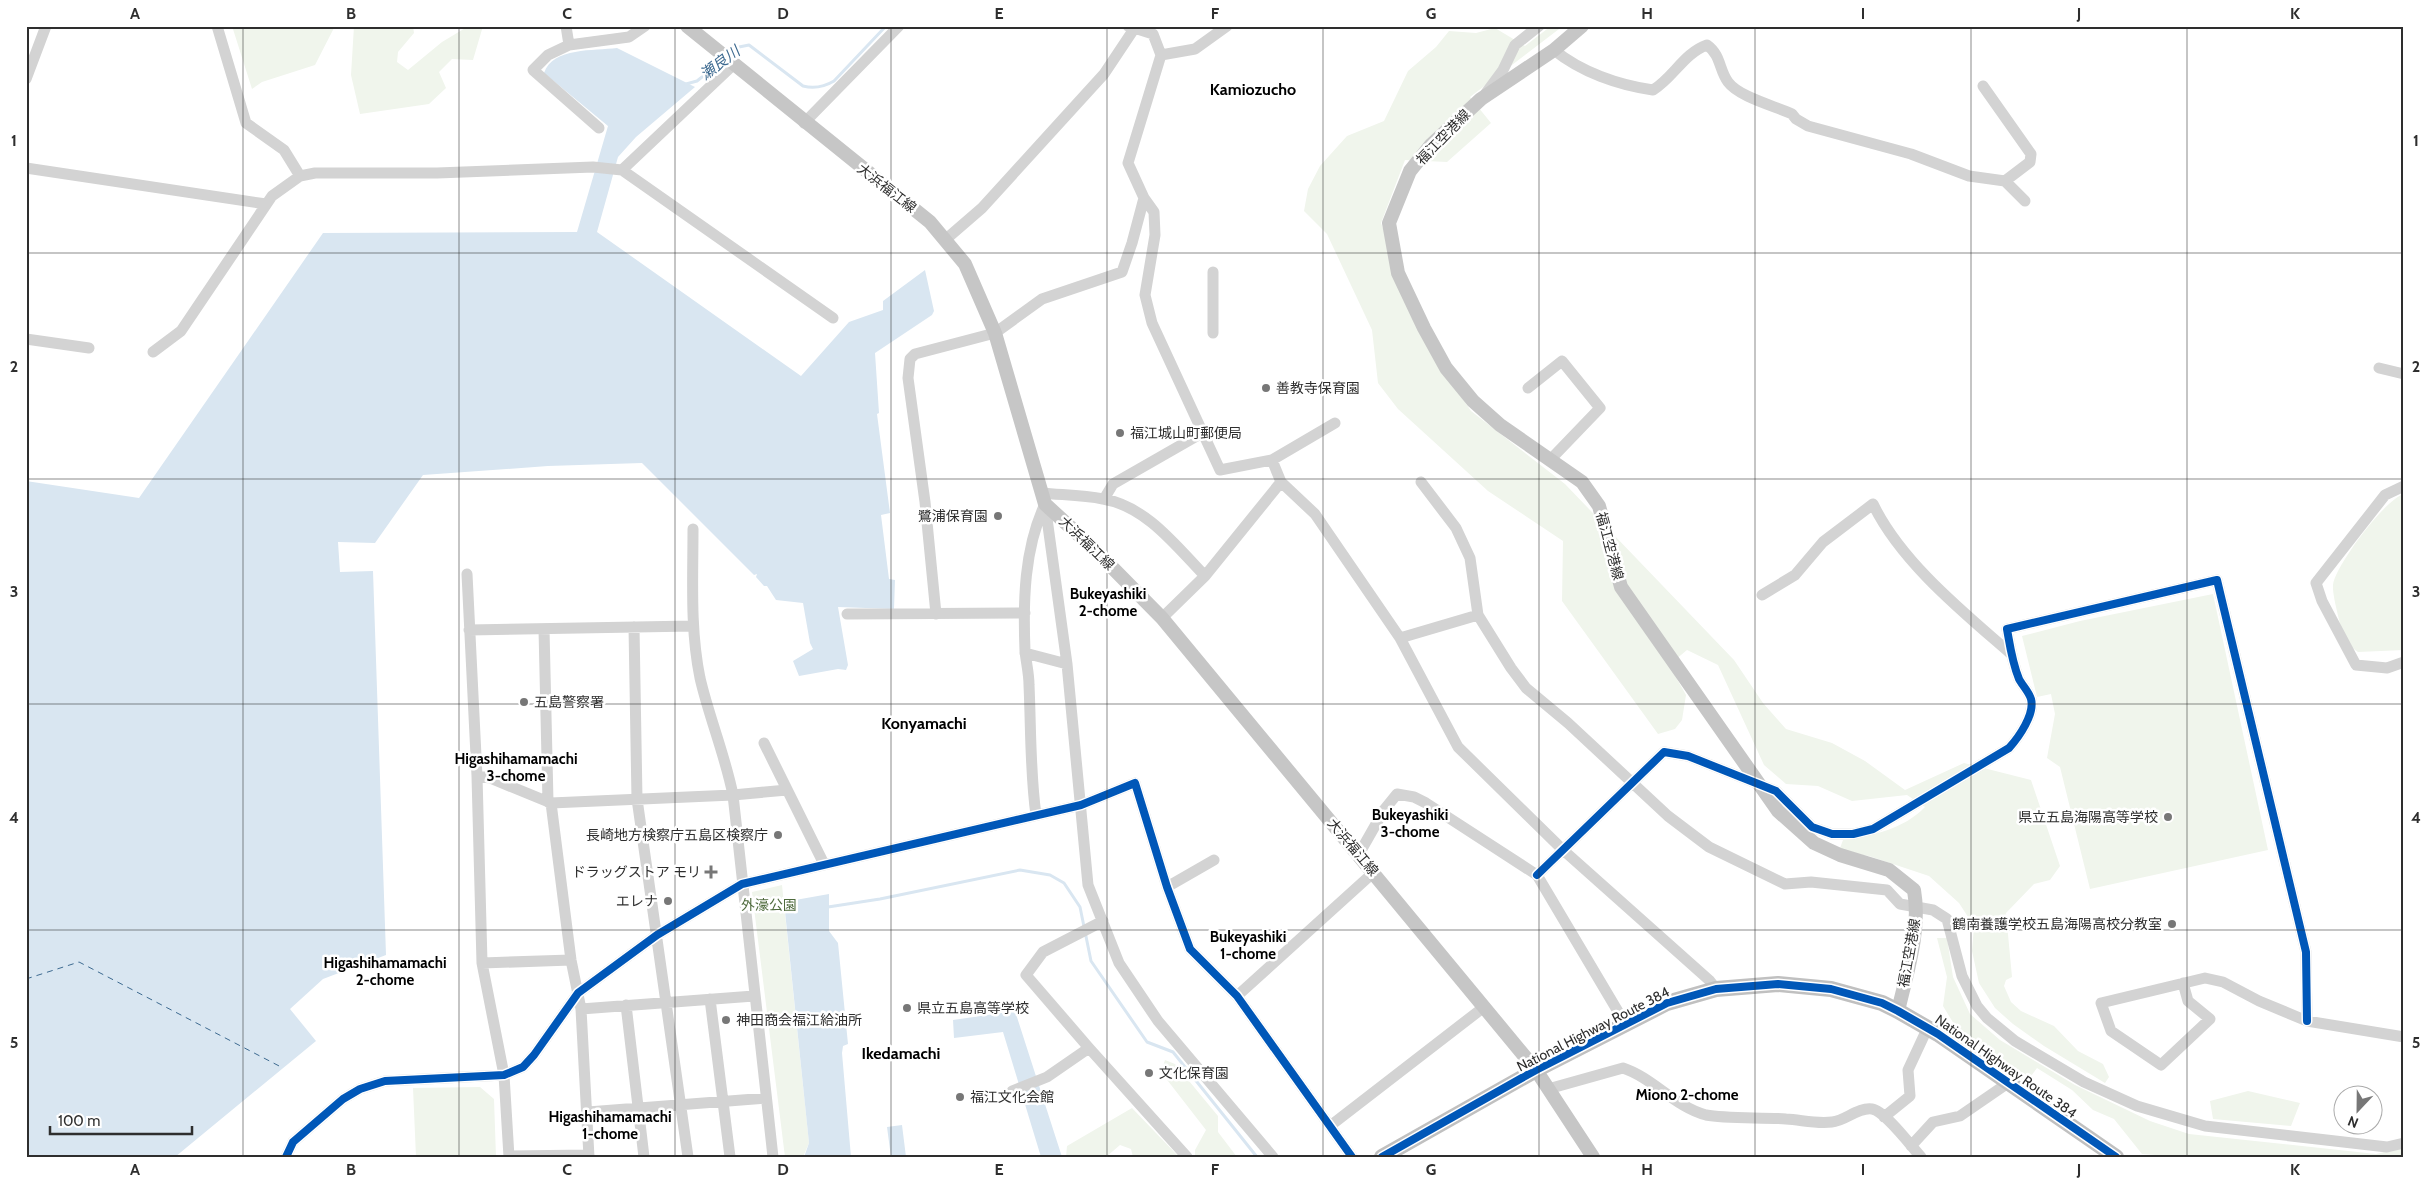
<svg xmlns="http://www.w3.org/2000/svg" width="2430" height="1183" viewBox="0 0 2430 1183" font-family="Cabin,'Noto Sans JP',sans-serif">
<rect width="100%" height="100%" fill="#fff"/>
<path fill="#f0f5ec" d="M232,26H335L315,65L262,82L252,89Z
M354,26H413L414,33L398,52L397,62L408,70L442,42L467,27L483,26L473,60L452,59L439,72L446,88L429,104L360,114L351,75Z
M1551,26H1563L1470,97L1491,123L1447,162L1405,160L1381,223L1426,345L1471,411L1565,484L1734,660L1763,703L1786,729L1832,743L1865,761L1905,790L1964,763L2031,780L2060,866L2050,880L2034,884L2006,913L2012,977L2006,980L2004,986L2011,1002L2021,1011L2054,1026L2078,1051L2103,1064L2109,1077L2105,1083L2044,1046L2013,1024L1995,1008L1979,983L1972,951L1974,926L1959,903L1929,876L1869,856L1839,851L1843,840C1872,836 1904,829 1925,807L1907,795L1852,801L1818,786L1786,784L1764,765L1718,665L1687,650L1669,665L1686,695L1682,720L1675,729L1658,734L1562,601L1563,541L1488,491L1398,409L1378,383L1372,330L1327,234L1304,211L1308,189L1320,166L1347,136L1384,121L1408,71L1436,47L1449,31L1476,33L1495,28L1525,46Z
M2404,494V650L2358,652L2344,642C2342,628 2332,597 2333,585C2335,566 2386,498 2404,494Z
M2213,594L2268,850L2090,889L2060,767L2047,758L2055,714L2051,694L2037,697L2022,636L2080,621Z
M782,885L809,1143L803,1157H785L752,892Z
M1937,938H1947L1953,977L1970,1014L2000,1040L2075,1085L2150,1121L2189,1134L2376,1154L2404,1147V1157H2182L2142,1154L2114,1119L2093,1110L2072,1090L2037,1068L2026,1083L1957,1029L1943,1006L1947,977Z
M1165,1060L1175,1064L1218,1116V1132L1237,1157H1195V1150L1206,1130L1161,1072Z
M480,1087L494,1099L496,1157H416L413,1088Z
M2248,1091L2300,1103L2291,1126L2213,1119L2210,1101Z
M1132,1108L1179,1157H1133L1131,1149L1120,1145L1106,1157H1066L1067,1146Z"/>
<path fill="#d9e6f1" d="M617,48L695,87L636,137L618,157L597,232L801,376L849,322L883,310V301L925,270L934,311L932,315L875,353L879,413L877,414L890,513L881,515L889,579L895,580L894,609L838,607L848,665L846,670L838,669L799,676L793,661L813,649L810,643L803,603L776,600L767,586H764L756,577L757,574L754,575L642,463L548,466L423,475L375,543L338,542L340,572L373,571L386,955L323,979L290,1009L316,1041L175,1157H26V481L139,498L323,233L577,232L608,126L544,73C553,47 594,51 617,48Z
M829,894V931L838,943L848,1044L843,1046L842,1053L851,1157H804L809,1143L784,902Z
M1015,1011L1062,1157H1041L1003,1032L954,1038L953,1020Z
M902,1125L906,1157H891L887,1127Z"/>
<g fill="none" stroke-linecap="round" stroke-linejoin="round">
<path stroke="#d9e6f1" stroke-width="3" d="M729,55L739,47L749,45L803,86C815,89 824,87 834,81L886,26
M686,84L697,81L722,61
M828,907L880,899L1020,870L1050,875L1064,883L1080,907L1091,961L1147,1042L1173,1052L1257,1157"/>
<path stroke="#3d6a90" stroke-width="1" stroke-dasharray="6 5" stroke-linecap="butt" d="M26,979L79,962L283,1068"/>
<path stroke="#d3d3d3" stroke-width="11" d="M217,26L246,123L284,150L300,176
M566,26L569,45
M1128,26L1153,34L1161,55L1128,163L1144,198L1154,212L1155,235L1145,295L1152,323L1220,470L1272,460L1335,423
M1554,50C1581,72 1618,85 1653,90C1673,78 1684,53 1707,45C1721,55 1719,70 1728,82C1739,97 1775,106 1792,114L1796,119L1808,126L1911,154L1969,176L2005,181L2025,201
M1161,55L1195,49L1227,26
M26,79L46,26
M1983,86L2031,154L2030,162L2005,181
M1486,93L1503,70L1515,45L1539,26
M804,123L899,26
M599,128L533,70L548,55L569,45L629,37L645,26
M26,168L266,204
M622,170L733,65
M945,240L982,208L1104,74L1134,29
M1213,333V272
M26,339L89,348
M153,352L181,331L272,196L300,176L315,173H437L593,167L622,170L833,318
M2379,368L2404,374
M1528,388L1562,361L1600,408L1550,460
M1272,460L1281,482L1315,514L1400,638L1458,747L1562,849L1709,980L1716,989
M1421,482L1456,528L1470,558L1478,615L1511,668L1526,688L1568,723L1668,816L1709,847L1785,884L1811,882L1887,890L1900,904L1933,910L1947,919L1962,976L1977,1006L1987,1018L2015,1041L2084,1082L2137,1106L2205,1126L2387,1147L2404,1143
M2404,486L2385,495L2316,583L2322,601L2356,665L2387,668L2404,662
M1042,493C1062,495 1083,495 1103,499C1146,506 1176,546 1205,576
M1104,499L1113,484L1202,433
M1045,504L1067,664L1088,885L1119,963L1158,1021L1273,1157
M693,529C693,579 690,629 700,678C709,717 725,755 733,795L773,1157
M467,574L477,776L482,963L504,1075L509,1157
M1762,595L1795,575L1823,542L1873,504C1901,562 1963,612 2010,653
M847,614L1025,613
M936,614L925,502L908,378L910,359L915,354L995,333L1042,299L1122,272L1132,243L1144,198
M1162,618L1205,576L1281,482
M634,627L637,799L688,1157
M544,629L548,802
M469,630L693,626
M1400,638L1478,615
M1025,653L1067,664
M764,743L824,864
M477,776L490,778L551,803L733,795L787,790
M551,803L571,960L581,1009L589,1157
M1036,815C1030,772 1031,728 1029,685C1029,673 1026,662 1025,651C1023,601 1024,549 1045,504
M1359,854L1384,810L1397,794L1414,797L1426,803L1537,875L1626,1025
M1537,875L1664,752L1688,756L1776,791L1812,827L1832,834H1853L1873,829L2009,748C2019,737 2035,714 2031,699C2029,692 2022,685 2019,679C2012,662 2010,646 2007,629L2217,580L2306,952L2307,1021
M1167,887L1214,860
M1103,921L1043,952L1026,975L1089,1048L1187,1157
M482,963L571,960
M2183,983L2188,1001L2210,1019L2161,1065L2111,1031L2101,1003L2205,978L2223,982L2259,1001L2307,1021L2404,1037
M1237,996L1374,872
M710,999L730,1157
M626,1005L644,1157
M581,1009L754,996
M1548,1089L1623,1068C1653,1078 1675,1107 1706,1115C1726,1119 1764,1117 1786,1119C1802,1120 1816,1124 1832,1122C1845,1121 1858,1107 1872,1109C1885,1111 1911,1146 1921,1157
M1012,1091L1047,1077L1089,1048
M588,1112L766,1098
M1884,1117L1910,1096L1908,1070L1928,1027
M1330,1126L1484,1007
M1911,1146L1933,1122L1960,1116L2008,1083
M509,1156L589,1155
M286,1157L293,1142L343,1099L360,1089L385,1081L504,1075L523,1067L534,1055L578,993L657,935L742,884L1081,805L1135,783L1167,887L1190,949L1237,996L1352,1157"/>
<path stroke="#c6c6c6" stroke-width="14" d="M687,26L930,222L965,264L995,333L1045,504L1092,547L1162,618L1536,1070L1593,1157
M1582,26L1554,50L1481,99L1431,145L1410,171L1389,223L1398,273L1424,328L1446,368L1473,401L1500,425L1582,482L1599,506L1621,587L1778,811L1814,843L1840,855L1889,870L1914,890C1921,930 1907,972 1898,1011"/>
<path stroke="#c0c0c0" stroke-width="16" d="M1382,1157L1536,1070L1667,1003L1716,989L1778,984L1831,989L1882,1003L1898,1011L1938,1034L2116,1157"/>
<defs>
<path id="cycleway" d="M1537,875L1664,752L1688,756L1776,791L1812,827L1832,834H1853L1873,829L2009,748C2019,737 2035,714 2031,699C2029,692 2022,685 2019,679C2012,662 2010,646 2007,629L2217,580L2306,952L2307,1021
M286,1157L293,1142L343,1099L360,1089L385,1081L504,1075L523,1067L534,1055L578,993L657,935L742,884L1081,805L1135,783L1167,887L1190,949L1237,996L1352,1157
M1382,1157L1536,1070L1667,1003L1716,989L1778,984L1831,989L1882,1003L1898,1011L1938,1034L2116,1157"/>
</defs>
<use href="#cycleway" stroke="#fff" stroke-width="11"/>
<use href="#cycleway" stroke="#0057b8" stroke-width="8"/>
</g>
<path fill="none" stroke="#2e2e2e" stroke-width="1" stroke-opacity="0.55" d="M243,26V1157M459,26V1157M675,26V1157M891,26V1157M1107,26V1157M1323,26V1157M1539,26V1157M1755,26V1157M1971,26V1157M2187,26V1157M26,253H2404M26,479H2404M26,704H2404M26,930H2404"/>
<g fill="#777" stroke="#fff" stroke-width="2">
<circle cx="1266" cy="388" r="5"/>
<circle cx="1120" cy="433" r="5"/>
<circle cx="998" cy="516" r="5"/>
<circle cx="524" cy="702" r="5"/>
<circle cx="2168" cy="817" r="5"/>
<circle cx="778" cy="835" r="5"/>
<path d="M708.5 864.5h5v5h5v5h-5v5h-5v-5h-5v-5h5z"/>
<circle cx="668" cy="901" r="5"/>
<circle cx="2172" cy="924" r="5"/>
<circle cx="907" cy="1008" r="5"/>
<circle cx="726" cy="1020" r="5"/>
<circle cx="1149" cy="1073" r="5"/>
<circle cx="960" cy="1097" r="5"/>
</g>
<g text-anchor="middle" stroke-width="5" stroke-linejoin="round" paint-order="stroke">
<g font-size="14" fill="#2e2e2e" stroke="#fff">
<text transform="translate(1443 137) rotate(-46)" y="5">福江空港線</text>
<text transform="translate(887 188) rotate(38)" y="5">大浜福江線</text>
<text transform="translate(1087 543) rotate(44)" y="5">大浜福江線</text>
<text transform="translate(1610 546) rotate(75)" y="5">福江空港線</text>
<text transform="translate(1353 847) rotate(50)" y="5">大浜福江線</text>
<text transform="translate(1909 953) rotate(-80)" y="5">福江空港線</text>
<text transform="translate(1593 1029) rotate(-27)" y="5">National Highway Route 384</text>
<text transform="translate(2006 1066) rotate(35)" y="5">National Highway Route 384</text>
</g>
<g font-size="14" fill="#2e2e2e" stroke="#fff" text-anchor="start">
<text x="1276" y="393">善教寺保育園</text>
<text x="1130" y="438">福江城山町郵便局</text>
<text x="988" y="521" text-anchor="end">鷺浦保育園</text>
<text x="534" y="707">五島警察署</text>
<text x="2158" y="822" text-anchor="end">県立五島海陽高等学校</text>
<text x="768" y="840" text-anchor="end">長崎地方検察庁五島区検察庁</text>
<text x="701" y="877" text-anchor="end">ドラッグストア モリ</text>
<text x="658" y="906" text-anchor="end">エレナ</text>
<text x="2162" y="929" text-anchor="end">鶴南養護学校五島海陽高校分教室</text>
<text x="917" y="1013">県立五島高等学校</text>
<text x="736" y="1025">神田商会福江給油所</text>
<text x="1159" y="1078">文化保育園</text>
<text x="970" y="1102">福江文化会館</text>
</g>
<g font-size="14" fill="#4e6a3c" stroke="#fff">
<text x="769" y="910">外濠公園</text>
</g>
<g font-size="15" font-style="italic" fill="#3d6a90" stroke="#fff">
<text transform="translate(720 63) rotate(-37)" y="5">瀬良川</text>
</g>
<g font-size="15" font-weight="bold" fill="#000" stroke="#fff">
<text x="1108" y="599">Bukeyashiki<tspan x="1108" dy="17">2-chome</tspan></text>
<text x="516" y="764">Higashihamamachi<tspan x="516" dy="17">3-chome</tspan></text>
<text x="1410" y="820">Bukeyashiki<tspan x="1410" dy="17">3-chome</tspan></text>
<text x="1248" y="942">Bukeyashiki<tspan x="1248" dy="17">1-chome</tspan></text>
<text x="385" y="968">Higashihamamachi<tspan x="385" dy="17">2-chome</tspan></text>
<text x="1687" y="1100">Miono 2-chome</text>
<text x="610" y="1122">Higashihamamachi<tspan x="610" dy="17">1-chome</tspan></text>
</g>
<g font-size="16" font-weight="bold" fill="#000" stroke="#fff">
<text x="1253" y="95">Kamiozucho</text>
<text x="924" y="729">Konyamachi</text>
<text x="901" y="1059">Ikedamachi</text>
</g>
</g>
<rect width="2430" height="1183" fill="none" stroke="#ffffff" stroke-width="55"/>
<g transform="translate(2358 1110) rotate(202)"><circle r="24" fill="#ffffff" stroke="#ababab"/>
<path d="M0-4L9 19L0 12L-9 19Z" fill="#777777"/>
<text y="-8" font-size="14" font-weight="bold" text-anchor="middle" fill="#2e2e2e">N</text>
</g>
<path d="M50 1126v8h142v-8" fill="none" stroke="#2e2e2e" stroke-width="2.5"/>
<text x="58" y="1126" font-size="15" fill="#2e2e2e" stroke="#ffffff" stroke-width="4" paint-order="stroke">100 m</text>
<rect x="28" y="28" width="2374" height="1128" fill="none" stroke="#2e2e2e" stroke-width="2"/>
<g font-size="16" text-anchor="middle" font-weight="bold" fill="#2e2e2e">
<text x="135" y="19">A</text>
<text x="351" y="19">B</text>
<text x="567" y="19">C</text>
<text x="783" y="19">D</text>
<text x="999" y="19">E</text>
<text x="1215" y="19">F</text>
<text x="1431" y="19">G</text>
<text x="1647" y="19">H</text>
<text x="1863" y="19">I</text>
<text x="2079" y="19">J</text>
<text x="2295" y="19">K</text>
<text x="14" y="146">1</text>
<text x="2416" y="146">1</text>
<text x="14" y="372">2</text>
<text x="2416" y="372">2</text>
<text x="14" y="597">3</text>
<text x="2416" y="597">3</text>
<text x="14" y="823">4</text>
<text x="2416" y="823">4</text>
<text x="14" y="1048">5</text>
<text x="2416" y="1048">5</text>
<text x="135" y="1175">A</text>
<text x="351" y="1175">B</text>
<text x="567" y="1175">C</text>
<text x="783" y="1175">D</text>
<text x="999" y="1175">E</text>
<text x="1215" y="1175">F</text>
<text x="1431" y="1175">G</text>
<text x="1647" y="1175">H</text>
<text x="1863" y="1175">I</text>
<text x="2079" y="1175">J</text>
<text x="2295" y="1175">K</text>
</g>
</svg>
